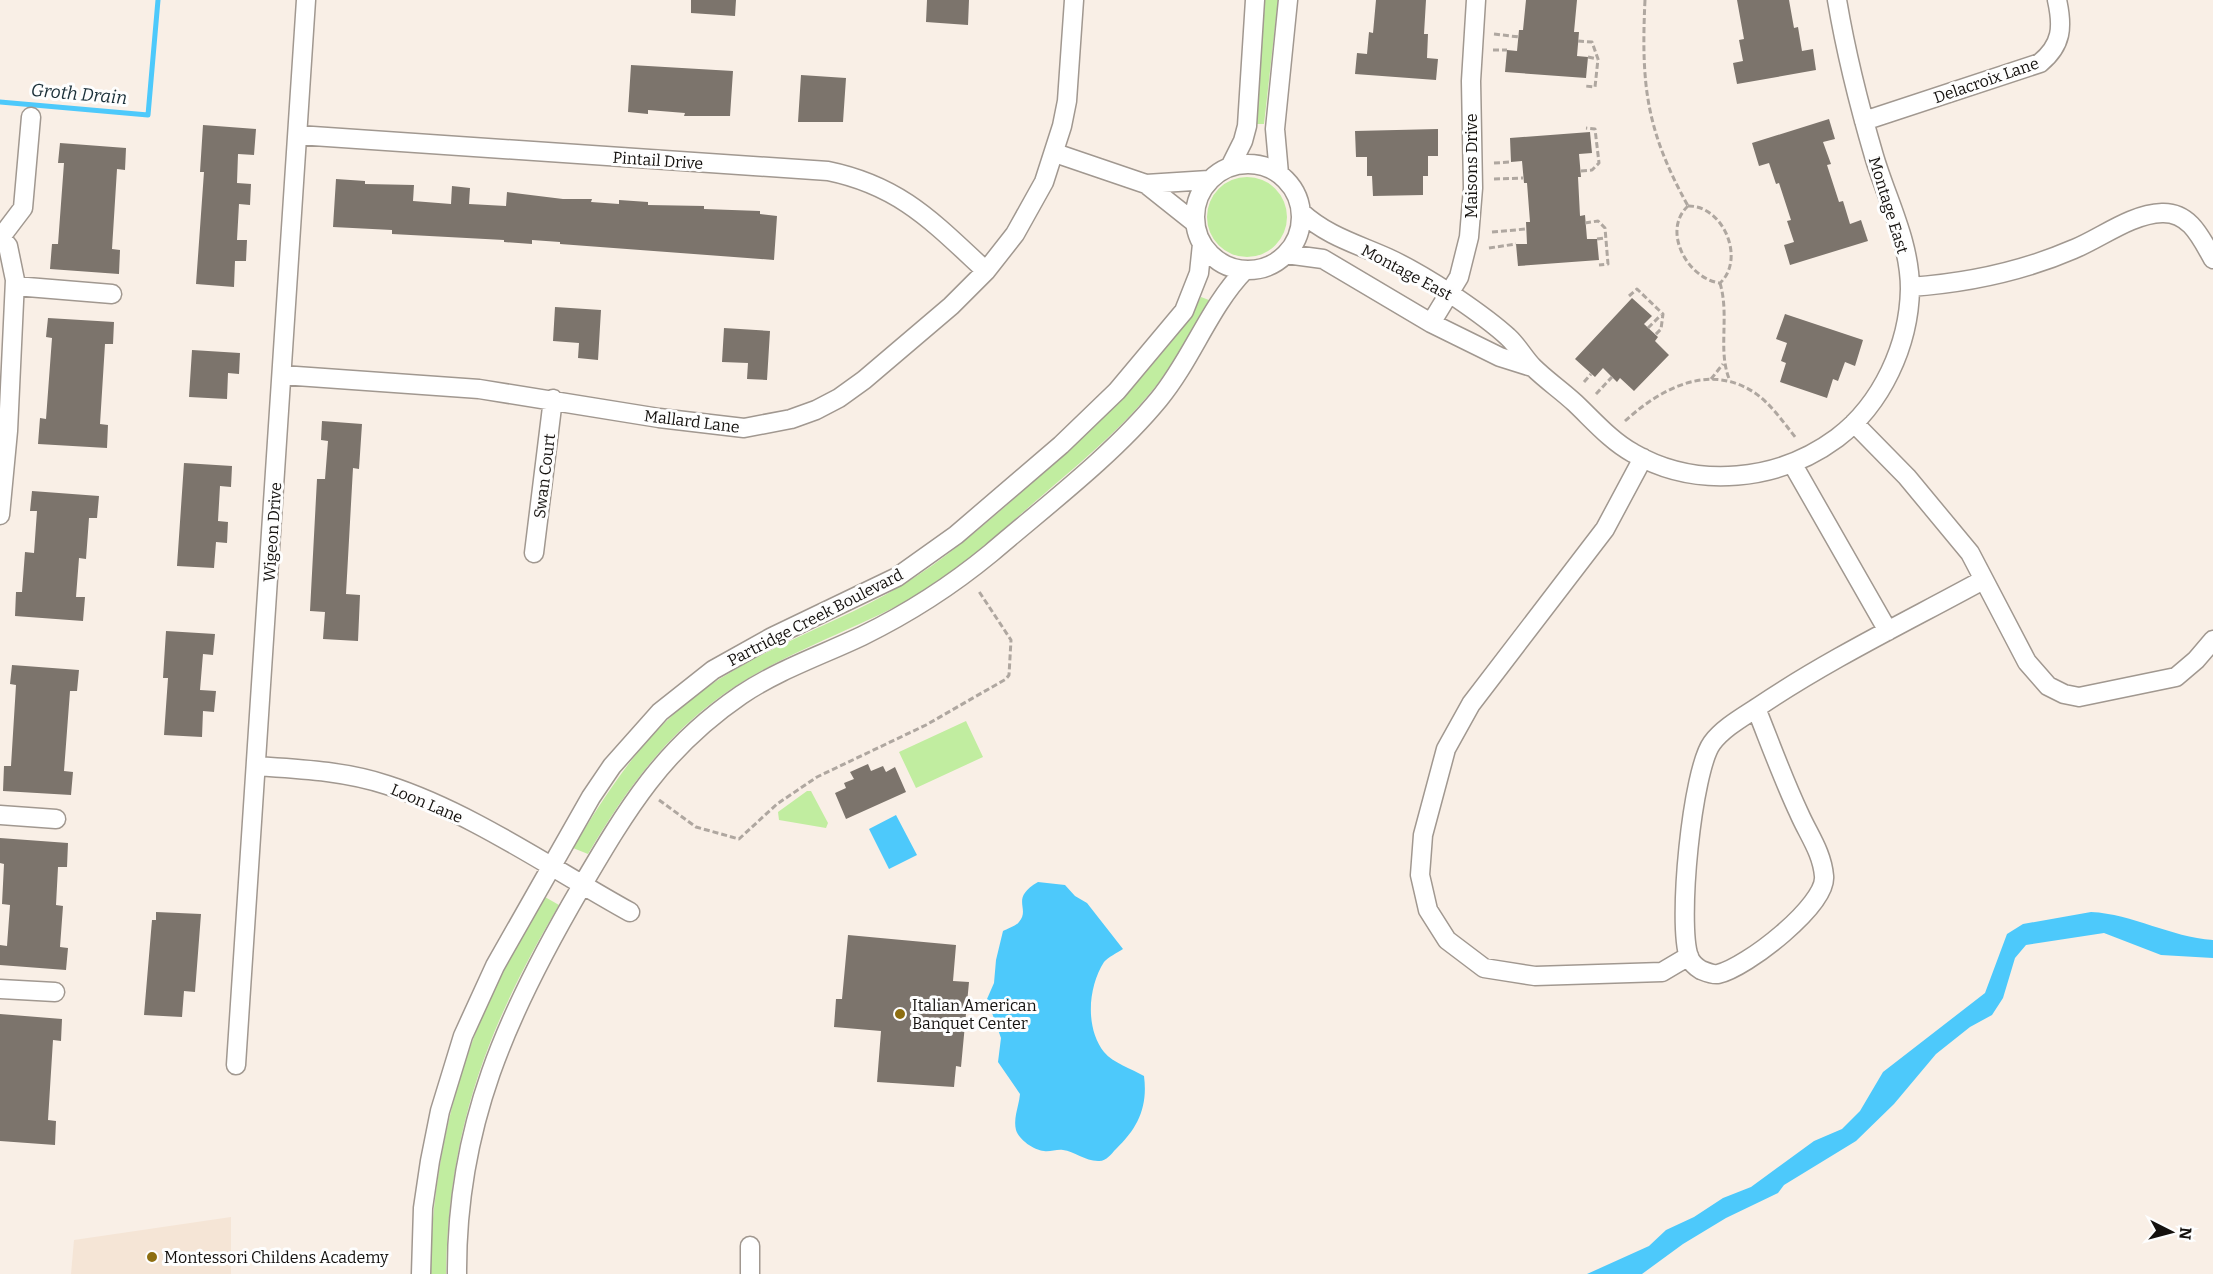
<svg xmlns="http://www.w3.org/2000/svg" width="2213" height="1274" viewBox="0 0 2213 1274" font-family="Bitter,serif">
<rect width="100%" height="100%" fill="#f9efe6"/>
<path fill="#f5e5d6" d="M231,1217V1274H71L74,1240Z"/>
<path fill="#c1eda0" d="M1264,0H1278L1264,124H1257Z
M1207 217a40 40 0 1 1 80 0a40 40 0 1 1-80 0Z
M1201,297L1209,300C1194,326 1180,354 1162,378C1123,430 1071,470 1022,513C993,539 964,567 931,587C864,628 785,650 721,696C663,738 624,793 588,854L573,848C607,792 641,738 694,697C752,652 821,630 885,595C937,567 981,528 1025,489C1073,448 1117,408 1157,359C1174,339 1190,320 1201,297Z
M966,721L983,757L916,788L899,752Z
M807,791H811L828,823L826,828L779,820L778,812Z
M545,897L559,905C486,1029 449,1129 446,1274H430C432,1178 451,1085 490,998C506,963 526,930 545,897Z"/>
<path fill="#4dc9fb" d="M896,815L917,855L889,869L869,829Z
M1038,882L1065,885L1075,896L1087,903L1123,949C1117,953 1108,957 1104,962C1088,987 1085,1028 1104,1052C1113,1063 1132,1069 1144,1076C1148,1107 1138,1128 1116,1149C1111,1154 1106,1162 1098,1161C1085,1161 1074,1151 1063,1150C1057,1149 1050,1152 1044,1151C1034,1150 1019,1140 1016,1130C1013,1118 1019,1106 1020,1094L998,1062L1001,1038L987,999L994,983L996,960L1003,931C1007,929 1016,926 1019,922C1031,908 1009,899 1038,882Z
M2091,912C2133,914 2170,937 2213,940V958L2161,955L2104,933L2026,945L2015,958L2003,998L1992,1015L1970,1027L1936,1054L1894,1104L1856,1141L1784,1185L1778,1193L1726,1218L1683,1244L1642,1274H1587L1649,1246L1666,1230L1694,1217L1723,1198L1751,1187L1814,1141L1842,1129L1860,1111L1883,1072L1985,993L2007,934L2023,924Z"/>
<g fill="none" stroke-linecap="round" stroke-linejoin="round">
<path stroke="#4dc9fb" stroke-width="5" d="M0,102L148,115L158,0"/>
</g>
<path fill="#7c746c" d="M691,0H736L735,16L691,13Z
M927,0H969L968,25L926,22Z
M1376,0H1426L1424,34H1428L1427,58L1438,59L1436,80L1355,74L1357,53L1367,54L1369,32L1373,33Z
M1526,0H1577L1574,32H1579L1577,56L1588,57L1586,78L1505,72L1507,50L1517,51L1519,30H1523Z
M1737,0H1789L1794,28L1798,27L1802,51L1813,49L1816,70L1737,84L1733,63L1743,61L1739,40L1744,39Z
M631,65L733,71L730,116H684L685,113L648,110V114L628,112Z
M801,75L846,78L843,122H798Z
M1829,119L1835,139L1823,142L1831,164L1827,165L1839,202L1843,201L1850,224L1861,220L1868,241L1790,265L1784,245L1794,242L1787,221L1791,220L1779,183L1776,184L1769,163L1759,166L1752,143Z
M203,125L256,129L254,155L238,154L237,183L251,184L250,205L239,204L237,240H247L246,261H235L234,287L196,284L204,172H200Z
M1438,129V156H1428V176H1423V195L1373,196L1372,176H1367V157H1356L1355,131Z
M1590,132L1592,153L1579,154L1581,177H1578L1580,216L1585,215L1587,239H1597L1599,260L1518,266L1516,244H1527L1526,222H1530L1527,183H1524L1522,161L1511,162L1510,138Z
M60,143L126,148L125,170L117,169L112,249L120,250L119,274L50,269L52,244H58L64,163H58Z
M336,179L365,181V184L414,185L413,201L451,204L452,186L470,188L469,204L506,206L507,192L563,199H592L591,202L619,204V200L648,202V205L704,206V209L760,211V214L777,216L774,260L560,244V242L532,240V244L504,242V240L392,234V230L333,227Z
M1632,298L1652,316L1644,324L1658,337L1655,341L1669,355L1634,391L1620,378L1617,382L1603,368L1595,377L1575,359Z
M555,307L601,310L598,360L578,358L579,343L553,341Z
M1785,314L1863,340L1855,366L1845,362L1838,381L1833,379L1827,398L1780,382L1786,363L1781,361L1787,343L1776,339Z
M48,318L114,322L113,344H105L100,424L108,425L107,448L38,444L40,418L46,419L52,338L46,337Z
M724,328L770,331L767,380L747,379L748,363L722,362Z
M192,350L240,353L239,374L228,373L227,399L189,397Z
M322,421L362,424L359,469L353,468L346,594L360,595L358,641L323,639L325,612L310,611L317,479H325L328,441L321,440Z
M184,463L232,466L231,487L220,486L218,521L228,522L227,543L216,542L214,568L177,566Z
M32,491L99,496L97,518H89L86,559L79,558L76,597H85L83,621L15,616L16,592H22L25,552L34,553L37,511H30Z
M166,631L215,634L213,655L203,654L200,690L216,691L214,712L203,711L202,737L164,735L168,678H163Z
M12,665L79,670L77,691H70L64,771L73,772L71,795L3,791L4,766H11L16,685L10,684Z
M868,764L871,771L883,766L886,772L895,767L906,792L846,819L835,793L846,788L844,783L854,779L850,772Z
M0,838L68,843L67,867H58L56,905L63,906L60,947L68,948L66,970L0,965V945L7,946L10,905L2,904L4,864L0,863Z
M156,912L201,914L195,992L184,991L182,1017L144,1015L152,920H156Z
M848,935L956,945L953,981L969,982L961,1067L956,1066L954,1087L877,1082L881,1031L834,1027L836,999H842Z
M0,1014L62,1019L61,1041L53,1040L48,1120L56,1121L55,1145L0,1141Z"/>
<g fill="none" stroke-linecap="round" stroke-linejoin="round">
<defs>
<path id="minor" d="M1864,121L2040,63C2062,45 2063,27 2057,0
M298,135L828,171C901,186 934,223 986,271
M1055,153L1146,184L1195,223
M1195 217a53 53 0 1 1 106 0a53 53 0 1 1-106 0Z
M1230,167L1243,141L1247,126L1255,0
M1279,174L1275,129L1288,0
M1146,184L1209,180
M1301,212C1327,236 1357,244 1388,258C1410,268 1431,281 1451,294C1470,307 1491,321 1508,337C1518,346 1524,358 1533,367C1546,380 1561,390 1575,403C1593,420 1611,441 1633,453C1697,490 1779,481 1837,438C1882,404 1909,345 1910,289C1910,242 1887,200 1874,156C1859,105 1846,53 1837,0
M0,236L8,246L15,280L8,431L0,515
M1,237L23,208L31,117
M1286,254L1323,259L1431,323L1500,357L1532,367
M15,286L112,294
M1910,287C1967,283 2021,272 2074,249C2101,238 2131,214 2162,213C2190,212 2201,238 2213,259
M1431,323L1459,277L1469,237L1473,188L1471,81L1476,0
M282,375L479,389L659,418L744,428L791,419L816,410L839,398L864,380L951,306L986,271L1015,234L1044,182L1062,126L1067,101L1074,0
M1854,423L1907,477L1970,553L2027,662L2048,686L2064,694L2079,697L2176,677L2196,660L2213,640
M1643,458L1605,529L1471,704L1446,749L1423,835L1420,875L1428,910L1447,940L1484,968L1535,976L1662,972L1689,956
M1792,463L1888,631
M534,553L553,399
M1756,708C1770,743 1783,779 1799,813C1808,834 1822,852 1824,876C1827,905 1746,968 1718,974C1713,975 1706,972 1701,970C1696,967 1691,962 1689,957C1677,924 1692,770 1712,743C1723,728 1743,717 1758,707C1829,659 1908,621 1983,580
M256,766C300,769 345,771 387,785C471,812 552,869 630,912
M0,815L56,819
M0,989L55,992
M236,1065L306,0
M750,1246V1274
M421,1274L423,1208L430,1161L440,1111L463,1036L495,966L591,797L612,766L660,712L713,670L772,637L897,577L956,535L1061,445L1117,391L1184,311L1199,273L1202,244
M457,1274C456,1126 507,1014 580,889C627,809 662,749 741,695C778,670 822,655 862,636C909,613 951,586 991,553C1047,505 1113,455 1159,399C1192,359 1209,307 1245,270"/>
</defs>
<use href="#minor" stroke="#a19890" stroke-width="21"/>
<path stroke="#afa7a0" stroke-width="3" stroke-dasharray="6 3" stroke-linecap="butt" d="M1645,0C1641,85 1646,130 1688,206
M1494,34L1519,37
M1578,41L1592,42L1598,59L1595,87L1585,86
M1493,50H1507
M1588,57L1598,59
M1494,163L1511,162
M1581,171L1592,170L1599,163L1595,129L1586,128
M1494,179L1523,178
M1688,206C1723,205 1746,259 1720,283C1688,279 1661,231 1688,206Z
M1585,223L1598,221L1605,228L1608,264L1599,265
M1492,232L1526,229
M1597,239L1606,238
M1489,248L1516,244
M1720,283C1730,317 1717,351 1730,381
M1629,296L1637,289L1663,314L1661,329L1655,335
M1648,328L1661,315
M1711,379L1723,364
M1584,382L1591,374
M1596,394L1612,377
M1625,421C1660,389 1709,362 1755,393C1771,404 1783,422 1796,438
M659,800L696,827L739,839L777,804L817,777L926,725L1006,679L1009,675L1011,640L978,590"/>
<use href="#minor" stroke="#fff" stroke-width="18"/>
</g>
<g fill="#8d6e11" stroke="#fefefe" stroke-width="2">
<circle cx="900" cy="1014" r="6"/>
<circle cx="152" cy="1257" r="6"/>
</g>
<g text-anchor="middle" stroke-width="6" stroke-linejoin="round" paint-order="stroke">
<g font-size="16" fill="#14110e" stroke="#fefefe">
<text transform="translate(1986 80) rotate(-19)" y="6">Delacroix Lane</text>
<text transform="translate(658 160) rotate(4)" y="6">Pintail Drive</text>
<text transform="translate(1471 166) rotate(-90)" y="6">Maisons Drive</text>
<text transform="translate(1889 205) rotate(73)" y="6">Montage East</text>
<text transform="translate(1407 272) rotate(28)" y="6">Montage East</text>
<text transform="translate(692 421) rotate(7)" y="6">Mallard Lane</text>
<text transform="translate(544 476) rotate(-83)" y="6">Swan Court</text>
<text transform="translate(272 532) rotate(-86)" y="6">Wigeon Drive</text>
<text transform="translate(815 617) rotate(-27)" y="6">Partridge Creek Boulevard</text>
<text transform="translate(427 803) rotate(23)" y="6">Loon Lane</text>
</g>
<g font-size="16" fill="#14110e" stroke="#fefefe" text-anchor="start">
<text x="912" y="1011">Italian American<tspan x="912" dy="18">Banquet Center</tspan></text>
<text x="164" y="1263">Montessori Childens Academy</text>
</g>
<g font-size="18" font-style="italic" fill="#1b3039" stroke="#fefefe">
<text transform="translate(79 94) rotate(5)" y="6">Groth Drain</text>
</g>
</g>
<g transform="translate(2171 1232) rotate(96)" stroke="#fefefe" stroke-width="4.5" paint-order="stroke">
<path d="M0-4.5L10 22L0 15L-10 22Z" fill="#14110e"/>
<text y="-9" font-size="16" font-weight="bold" text-anchor="middle" fill="#14110e">N</text>
</g>
</svg>
